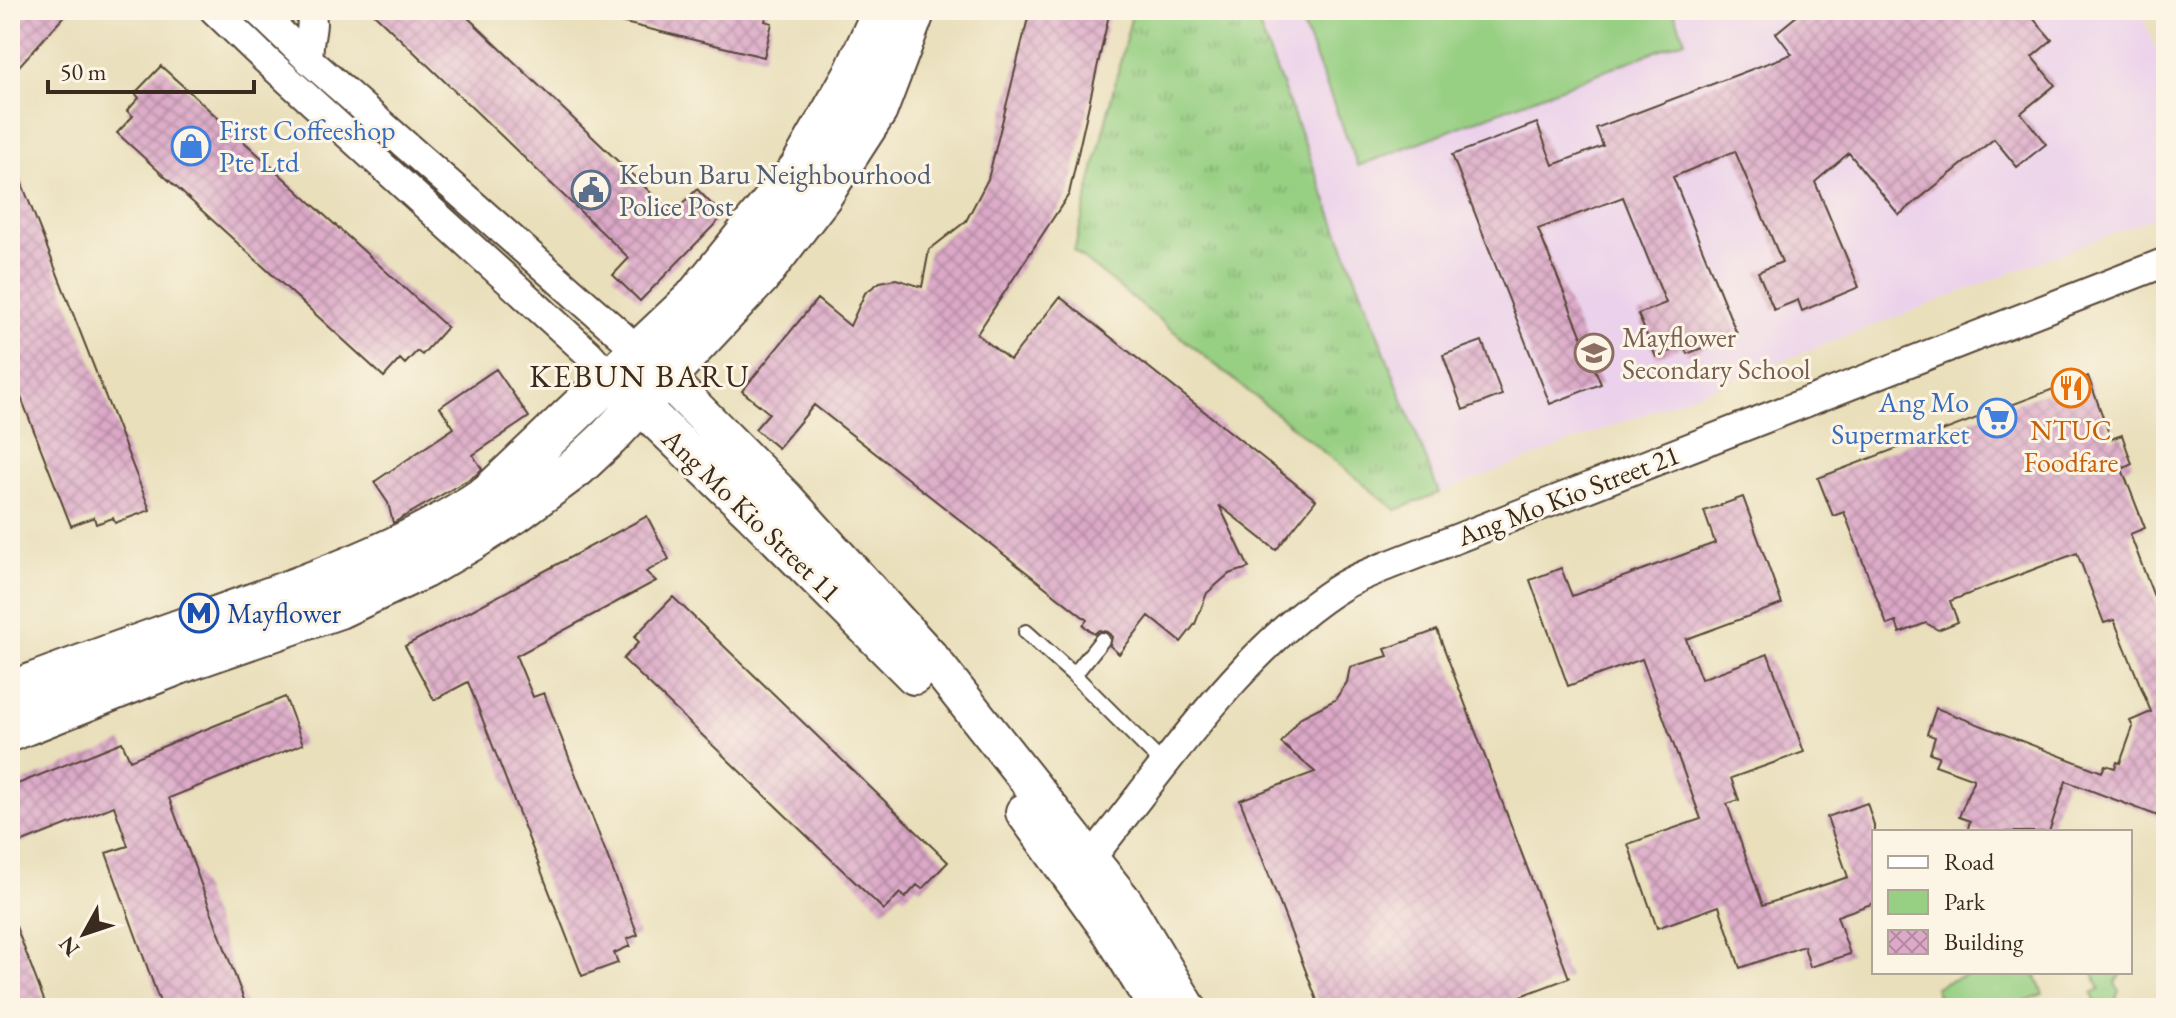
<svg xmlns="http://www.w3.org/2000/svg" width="2176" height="1018" viewBox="0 0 2176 1018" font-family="'EB Garamond',serif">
<defs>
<pattern id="grass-tufts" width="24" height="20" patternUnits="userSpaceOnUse" patternTransform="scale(2)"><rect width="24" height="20" fill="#97cf83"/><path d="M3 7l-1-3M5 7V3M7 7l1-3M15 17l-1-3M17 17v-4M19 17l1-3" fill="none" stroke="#7ca86b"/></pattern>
<pattern id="building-cross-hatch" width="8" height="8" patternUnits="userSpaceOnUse" patternTransform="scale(2)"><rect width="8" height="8" fill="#dca9c8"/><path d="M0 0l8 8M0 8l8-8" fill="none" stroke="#b48aa2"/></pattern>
</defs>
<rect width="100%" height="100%" fill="#fcf5e5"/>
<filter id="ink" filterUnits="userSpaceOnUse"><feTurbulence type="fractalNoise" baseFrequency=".0125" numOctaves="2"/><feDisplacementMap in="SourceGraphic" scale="16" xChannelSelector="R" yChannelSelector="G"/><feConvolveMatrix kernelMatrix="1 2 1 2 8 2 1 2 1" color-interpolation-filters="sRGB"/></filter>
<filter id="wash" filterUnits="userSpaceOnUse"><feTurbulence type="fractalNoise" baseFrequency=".006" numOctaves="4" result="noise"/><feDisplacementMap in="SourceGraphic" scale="32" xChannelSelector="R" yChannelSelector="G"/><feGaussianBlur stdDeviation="1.8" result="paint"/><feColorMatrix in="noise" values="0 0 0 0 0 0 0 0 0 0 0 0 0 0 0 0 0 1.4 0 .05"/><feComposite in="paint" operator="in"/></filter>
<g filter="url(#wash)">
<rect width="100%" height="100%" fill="#e9dfbb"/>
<path fill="#ebd1eb" d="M1253,10H2140L2166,76V213L1439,493Z"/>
<path fill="url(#grass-tufts)" stroke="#697c50" stroke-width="2" d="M1133,10H1253L1439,493L1396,510L1074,251Z"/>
<path fill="#97cf83" stroke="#697c50" stroke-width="2" d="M1297,10H1673L1685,40L1358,166Z
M1972,972H2034L2043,994L2007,1008H1943L1935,987Z
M2093,972H2122L2115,983L2119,991L2116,998L2121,1005L2132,1000L2145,1008H2098L2092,993L2100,989Z"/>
<g id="blocks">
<path fill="url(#building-cross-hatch)" d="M10,10H70L10,76Z
M370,10H460L673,214L697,189L723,216L640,301L613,275L629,258Z
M605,10H768L765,21L772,23L764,57L604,18Z
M1030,10H1110L1069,194L977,334L1010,360L1060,297L1316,500L1276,550L1219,505L1249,568L1229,574L1207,593L1195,624L1181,642L1149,616L1119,654L1110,646L1112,637L1108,632L1099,630L1094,634L1083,625L1087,620L814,405L778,448L755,429L769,413L742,391L817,299L850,326L865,293L880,282L896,279L922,287L929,250L966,221L988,179Z
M1804,10H2026L2052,40L2032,57L2055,85L2021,113L2046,144L2017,167L1994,139L1899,215L1849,153L1815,182L1859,287L1802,311L1798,300L1774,310L1758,272L1782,262L1735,151L1673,177L1737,334L1687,354L1684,346L1656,357L1638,314L1666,303L1623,197L1538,229L1601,384L1550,404L1452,155L1537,123L1553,165L1603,146L1596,128L1792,54L1776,33Z
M161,66L447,327L422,355L417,351L405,364L400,359L384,377L117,133L133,116L127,111L139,98L135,93Z
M10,153L150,510L115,523L113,518L96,524L94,517L71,526L10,369Z
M1482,341L1502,395L1463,410L1443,355Z
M496,369L529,417L473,455L482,469L476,475L393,523L388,503L374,482L454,428L440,407Z
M2088,376L2111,439L2122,435L2132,464L2122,469L2145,528L2130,534L2166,628V819L2066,781L2049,832H1967L1970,821L1959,817L1974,779L1935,765L1939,756L1930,753L1935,737L1927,734L1936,708L2102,772L2105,765L2115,768L2117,762L2120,763L2133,727L2130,721L2151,712L2114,620L2104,623L2077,553L1950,601L1958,622L1938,630L1926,623L1900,633L1896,622L1887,625L1844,512L1833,516L1818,478Z
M1743,497L1782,604L1686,639L1701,679L1768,654L1804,752L1731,778L1739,800L1727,804L1763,905L1848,877L1827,817L1867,803L1874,825V903L1837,916L1850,954L1810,967L1804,946L1740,968L1719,906L1657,928L1628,844L1701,819L1642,659L1568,686L1530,580L1561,568L1572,596L1715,543L1704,511Z
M647,516L669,559L646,572L656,581L516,656L533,697L544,693L638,935L627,939L630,946L614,953L618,963L582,976L468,682L434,700L405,646Z
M673,597L948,862L922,889L917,885L905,898L900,893L884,910L623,659L639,642L634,637Z
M1437,630L1569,978L1489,1008H1320L1240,800L1315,772L1281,743L1301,717L1335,700L1347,682L1350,667L1388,656L1385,649Z
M285,697L303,744L169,798L247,1008H162L106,853L128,846L114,806L10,847V787L122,742L130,760Z
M10,916H12L47,1008H10Z"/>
</g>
</g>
<g filter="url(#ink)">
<use href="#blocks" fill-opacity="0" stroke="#554536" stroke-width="2"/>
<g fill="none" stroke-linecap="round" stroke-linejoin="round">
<defs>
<path id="service" d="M1026,632L1074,675L1164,765
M1074,675L1102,640"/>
<path id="minor" d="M214,10L265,59L588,353L610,377
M257,10L309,60L639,351
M309,60C306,42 316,27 310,10
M1075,873L1091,858C1163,769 1246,644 1344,585C1358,577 1374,571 1389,565L2166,262"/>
<path id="tertiary" d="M645,357L786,499L930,657L1125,903L1188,1008
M620,386L751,512L914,676
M1024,812L1112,934L1157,1008"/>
<path id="secondary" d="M10,692C90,661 171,633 252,604C334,575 418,543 490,493L693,300L800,168L855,72L883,10
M10,731L189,660L339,608L424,568L469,542L515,513L577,467L609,437L759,277L822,195L877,110L915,10"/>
</defs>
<use href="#service" stroke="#554536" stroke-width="18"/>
<use href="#minor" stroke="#554536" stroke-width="32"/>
<use href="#tertiary" stroke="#554536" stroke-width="40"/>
<use href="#secondary" stroke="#554536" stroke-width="44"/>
<use href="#service" stroke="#fff" stroke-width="14"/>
<use href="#minor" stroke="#fff" stroke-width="28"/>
<use href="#tertiary" stroke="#fff" stroke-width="36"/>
<use href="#secondary" stroke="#fff" stroke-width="40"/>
</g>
</g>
<defs>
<symbol id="shop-ring" viewBox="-11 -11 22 22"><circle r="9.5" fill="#fcf5e5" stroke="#3f7fe0" stroke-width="1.5"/><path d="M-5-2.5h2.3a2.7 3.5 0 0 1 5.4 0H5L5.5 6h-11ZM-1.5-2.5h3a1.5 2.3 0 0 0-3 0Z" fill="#3f7fe0"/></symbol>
<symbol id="civic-ring" viewBox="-11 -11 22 22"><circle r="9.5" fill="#fcf5e5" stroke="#5c6f8a" stroke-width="1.5"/><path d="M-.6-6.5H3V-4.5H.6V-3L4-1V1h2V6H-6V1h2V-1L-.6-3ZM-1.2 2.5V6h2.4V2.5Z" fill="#5c6f8a"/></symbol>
<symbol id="school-ring" viewBox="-11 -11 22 22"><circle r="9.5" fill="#fcf5e5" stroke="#8d6e63" stroke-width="1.5"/><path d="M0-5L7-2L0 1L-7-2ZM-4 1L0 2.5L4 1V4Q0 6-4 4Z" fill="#8d6e63"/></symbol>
<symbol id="restaurant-ring" viewBox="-11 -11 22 22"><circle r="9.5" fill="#fcf5e5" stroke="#e8710a" stroke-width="1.5"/><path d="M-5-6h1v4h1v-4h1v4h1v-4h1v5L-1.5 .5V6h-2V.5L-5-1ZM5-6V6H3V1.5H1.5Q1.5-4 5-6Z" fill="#e8710a"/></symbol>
<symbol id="supermarket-ring" viewBox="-11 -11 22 22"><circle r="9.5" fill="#fcf5e5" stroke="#3f7fe0" stroke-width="1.5"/><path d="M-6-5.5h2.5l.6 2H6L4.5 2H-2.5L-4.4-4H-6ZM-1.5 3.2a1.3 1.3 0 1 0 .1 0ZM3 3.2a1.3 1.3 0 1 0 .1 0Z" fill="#3f7fe0"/></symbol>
<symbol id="metro-ring" viewBox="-11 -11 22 22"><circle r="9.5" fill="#fcf5e5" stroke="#1a4fb4" stroke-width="1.5"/><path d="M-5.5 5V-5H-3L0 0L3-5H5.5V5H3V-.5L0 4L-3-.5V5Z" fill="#1a4fb4"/></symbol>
</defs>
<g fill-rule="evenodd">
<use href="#shop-ring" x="169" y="124" width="44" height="44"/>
<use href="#civic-ring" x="569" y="168" width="44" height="44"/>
<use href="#school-ring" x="1572" y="331" width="44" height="44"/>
<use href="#restaurant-ring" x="2049" y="366" width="44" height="44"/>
<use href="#supermarket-ring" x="1975" y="396" width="44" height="44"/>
<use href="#metro-ring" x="177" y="591" width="44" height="44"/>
</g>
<g text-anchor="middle" stroke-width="6" stroke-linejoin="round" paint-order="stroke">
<g font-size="28" fill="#366cbe" stroke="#fcf5e5" text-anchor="start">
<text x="219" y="140">First Coffeeshop<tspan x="219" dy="32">Pte Ltd</tspan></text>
<text x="1969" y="412" text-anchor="end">Ang Mo<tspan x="1969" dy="32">Supermarket</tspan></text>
</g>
<g font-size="28" fill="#4e5e75" stroke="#fcf5e5" text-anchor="start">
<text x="619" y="184">Kebun Baru Neighbourhood<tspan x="619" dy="32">Police Post</tspan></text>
</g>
<g font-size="28" fill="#785e54" stroke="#fcf5e5" text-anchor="start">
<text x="1622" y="347">Mayflower<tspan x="1622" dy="32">Secondary School</tspan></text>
</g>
<g font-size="28" fill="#c56008" stroke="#fcf5e5">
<text x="2071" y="440">NTUC<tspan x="2071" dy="32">Foodfare</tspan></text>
</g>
<g font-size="28" fill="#3b2a1e" stroke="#fcf5e5">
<text transform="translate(1568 495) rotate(-21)" y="10">Ang Mo Kio Street 21</text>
<text transform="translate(752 515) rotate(44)" y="10">Ang Mo Kio Street 11</text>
</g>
<g font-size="28" fill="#164399" stroke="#fcf5e5" text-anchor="start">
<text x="227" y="623">Mayflower</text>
</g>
<g font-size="32" letter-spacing="2" fill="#3b2a1e" stroke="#fcf5e5">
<text x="640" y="387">KEBUN BARU</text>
</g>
</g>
<rect width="2176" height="1018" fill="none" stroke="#fcf5e5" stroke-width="40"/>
<rect x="1872" y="830" width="260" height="144" fill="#fcf5e5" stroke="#afa495" stroke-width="2"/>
<rect x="1888" y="856" width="40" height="12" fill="#ffffff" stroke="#afa495" stroke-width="2"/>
<text x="1944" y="870" font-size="24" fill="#3b2a1e">Road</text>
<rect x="1888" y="890" width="40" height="24" fill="#97cf83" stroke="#afa495" stroke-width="2"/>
<text x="1944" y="910" font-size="24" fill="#3b2a1e">Park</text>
<rect x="1888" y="930" width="40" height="24" fill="url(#building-cross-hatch)" stroke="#afa495" stroke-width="2"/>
<text x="1944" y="950" font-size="24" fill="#3b2a1e">Building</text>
<g transform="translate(84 934) rotate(230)" stroke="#fcf5e5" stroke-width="6" paint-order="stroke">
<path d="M0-6L14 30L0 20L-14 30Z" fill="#3b2a1e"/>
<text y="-12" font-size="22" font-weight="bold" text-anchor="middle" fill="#3b2a1e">N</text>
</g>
<path d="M48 80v12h206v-12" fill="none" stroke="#3b2a1e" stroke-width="4"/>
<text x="60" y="80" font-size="24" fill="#3b2a1e" stroke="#fcf5e5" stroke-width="6" paint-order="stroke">50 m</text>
</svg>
